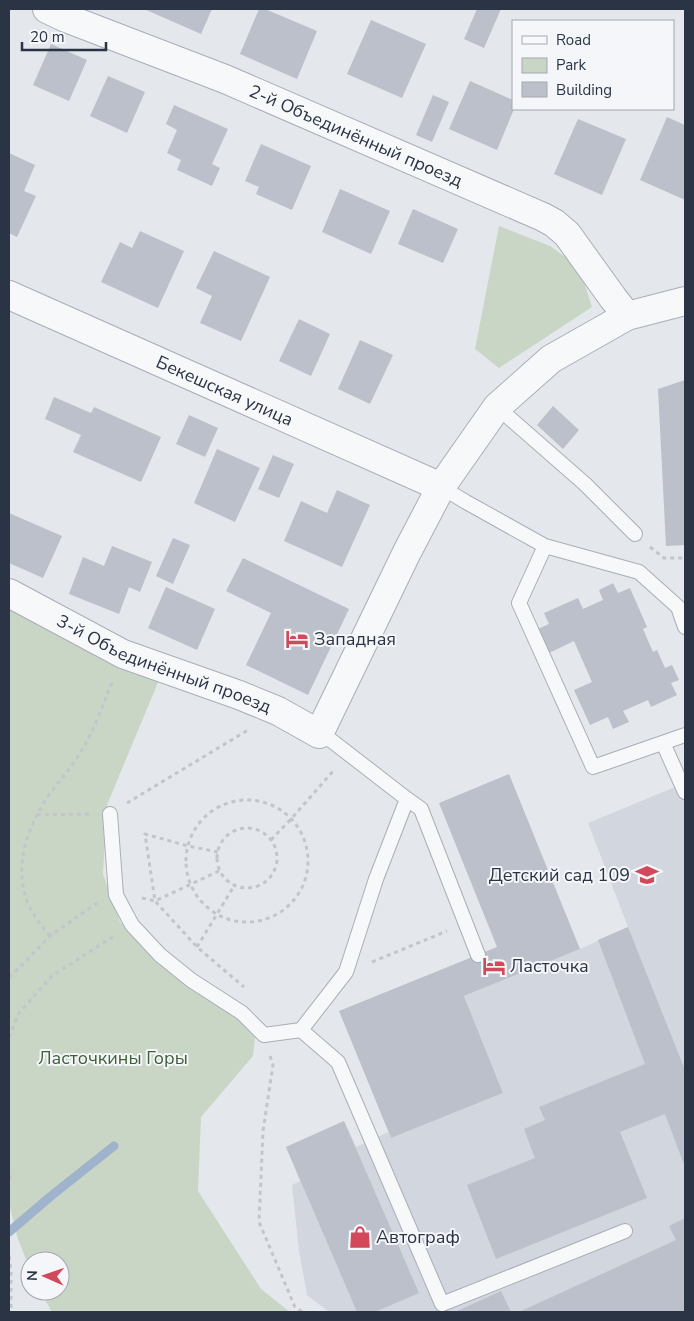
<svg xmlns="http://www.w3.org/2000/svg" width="694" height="1321" viewBox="0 0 694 1321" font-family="'Nunito Sans',sans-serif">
<rect width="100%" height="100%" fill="#e4e7ec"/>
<path fill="#d2d6de" d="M685,783V1312H329L307,1295L299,1251L292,1185L300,1181L286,1147L344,1121L356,1147L388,1132L391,1138L503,1093L464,996L580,949L628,927L588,823Z"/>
<path fill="#c9d6c5" d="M499,226L550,246L579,267L592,307L499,368L475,349Z
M9,598L164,668L107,805L103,874L120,922L167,968L256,1028L253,1056L201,1117L198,1191L261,1289L290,1312H52L40,1291H60V1261H30V1269L18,1239L9,1204Z"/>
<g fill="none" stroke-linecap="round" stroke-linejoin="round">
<path stroke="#9fb4cc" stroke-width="9" d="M9,1232L51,1196L114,1146"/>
</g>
<path fill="#bbc0ca" d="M144,9H212L201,34Z
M259,9H265L317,31L297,79L240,54Z
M477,9H501L484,48L464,39Z
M371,20L426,44L402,98L347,74Z
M51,44L87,60L69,101L33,85Z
M108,76L145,92L127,133L90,116Z
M470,81L513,100V109H514L497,150L449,129Z
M433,95L449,102L432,142L416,135Z
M174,105L228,129L212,164L220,168L212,186L177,170L181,160L167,153L177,130L166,124Z
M667,117L685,125V200L640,180Z
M578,119L626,139L602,195L554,174Z
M261,144L311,166L292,210L256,194L259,187L245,181Z
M9,153L35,165L24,191L36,196L17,237L9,233Z
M340,189L390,211L371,254L322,232Z
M413,209L458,229L443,263L398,244Z
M140,231L184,251L158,308L101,282L120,242L132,248Z
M214,251L270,277L241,341L200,323L212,296L196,288Z
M299,319L330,334L311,376L279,361Z
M360,340L393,355L370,404L338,389Z
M685,380V545L666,546L658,389Z
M54,397L91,413L94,407L161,437L141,482L73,452L81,435L45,419Z
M553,406L579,430L563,449L537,425Z
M189,415L218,428L205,457L176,444Z
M217,449L260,468L235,522L194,503Z
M273,455L294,464L279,498L258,489Z
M337,490L370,505L342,567L284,541L301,501L327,513Z
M9,513L62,536L43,578L9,563Z
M173,538L190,545L173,584L156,576Z
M112,546L152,562L140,592L129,587L119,614L69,594L83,557L104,566Z
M243,558L349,609L308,695L246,665L271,613L226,591Z
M613,583L618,593L630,588L647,627L643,629L653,652L657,650L665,668L672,665L679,680L671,683L677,695L651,707L648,700L623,711L629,722L613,729L608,717L590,725L574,690L592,682L574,641L549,653L538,629L549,624L544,613L578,598L583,609L603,600L599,590Z
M166,587L215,609L197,650L148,628Z
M509,774L580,949L464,996L503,1093L391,1138L339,1011L497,947L439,803Z
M628,927L685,1070V1167L665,1114L620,1132L647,1198L496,1259L467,1185L535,1158L524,1129L545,1120L539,1107L645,1064L598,940Z
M344,1121L419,1293L375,1312H357L286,1147Z
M685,1218V1312H519L676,1240L669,1226Z
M501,1291L511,1312H455Z"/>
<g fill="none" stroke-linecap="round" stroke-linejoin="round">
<defs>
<path id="lane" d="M497,407L585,484L635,534
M441,487L466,502L545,546L519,603L593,767L685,735
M545,546L639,572L678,607L685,627
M319,734L332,741L407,799L376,879L346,972L301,1030L338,1062L442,1304L625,1231
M663,743L685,792
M407,799L421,809L478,955
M110,814L116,895L132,925L160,955L191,980L242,1013L264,1035L301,1030"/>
<g id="street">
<path id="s1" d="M47,9L66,18L225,79L543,217L554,223L567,234L613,298L627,316"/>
<path id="s2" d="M9,295L441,487"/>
<path id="s3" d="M9,593L123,654L239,695L278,711L319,734L407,552L441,487L497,407L551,359L627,316L685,301"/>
</g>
</defs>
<use href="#lane" stroke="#a9aeb7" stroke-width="16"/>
<use href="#street" stroke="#a9aeb7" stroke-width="30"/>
<path stroke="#c2c5cb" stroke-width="3" stroke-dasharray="4 4" stroke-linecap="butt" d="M650,547L664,558H685
M186 861a61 61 0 1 1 122 0a61 61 0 1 1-122 0Z
M127,803L248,730
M37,815L89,814
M217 858a30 30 0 1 1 60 0a30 30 0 1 1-60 0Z
M271,840L291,819L334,770
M218,852L188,846L145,834L155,901L197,947L244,987
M142,898L155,901L219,871
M50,936C41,925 32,914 27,901C14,865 27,830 46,799C57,783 70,770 80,753C94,731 103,704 113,680
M197,947L234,886
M372,962L447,931
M9,977L23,964L50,936L97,903
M9,1037L19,1013L52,976L114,936
M270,1056L273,1065L263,1131L259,1222L295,1307L303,1312
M9,1176L10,1177L9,1180
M9,1256L11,1271V1308L12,1312"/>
<use href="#lane" stroke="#f7f8fa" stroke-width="14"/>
<use href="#street" stroke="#f7f8fa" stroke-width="28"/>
</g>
<defs>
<symbol id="hotel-bare" viewBox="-9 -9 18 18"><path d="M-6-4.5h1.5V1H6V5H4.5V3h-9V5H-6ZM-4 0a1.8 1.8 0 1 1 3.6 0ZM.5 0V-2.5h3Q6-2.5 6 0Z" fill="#d1495b" stroke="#f4f6f9" stroke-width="2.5" paint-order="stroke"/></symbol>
<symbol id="school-bare" viewBox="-9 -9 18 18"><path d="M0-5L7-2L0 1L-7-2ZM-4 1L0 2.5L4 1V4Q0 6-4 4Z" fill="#d1495b" stroke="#f4f6f9" stroke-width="2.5" paint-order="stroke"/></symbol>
<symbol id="shop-bare" viewBox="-9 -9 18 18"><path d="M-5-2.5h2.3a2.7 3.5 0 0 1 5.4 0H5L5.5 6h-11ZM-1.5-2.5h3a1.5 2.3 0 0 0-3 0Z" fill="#d1495b" stroke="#f4f6f9" stroke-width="2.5" paint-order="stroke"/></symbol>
</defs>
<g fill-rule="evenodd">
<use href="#hotel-bare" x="281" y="623" width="32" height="32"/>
<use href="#school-bare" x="631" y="859" width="32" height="32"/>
<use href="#hotel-bare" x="478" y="950" width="32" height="32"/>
<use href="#shop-bare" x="344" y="1221" width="32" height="32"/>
</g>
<g text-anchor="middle" stroke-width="4" stroke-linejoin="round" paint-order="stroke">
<g font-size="18" fill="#2b3445" stroke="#f4f6f9">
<text dy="6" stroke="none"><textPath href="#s1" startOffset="334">2-й Объединённый проезд</textPath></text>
<text dy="6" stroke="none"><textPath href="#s2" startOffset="236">Бекешская улица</textPath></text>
<text dy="6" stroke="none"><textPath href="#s3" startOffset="171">3-й Объединённый проезд</textPath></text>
</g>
<g font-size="18" fill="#2b3445" stroke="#f4f6f9" text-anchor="start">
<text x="314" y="645">Западная</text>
<text x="630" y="881" text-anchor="end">Детский сад 109</text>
<text x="510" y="972">Ласточка</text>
<text x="376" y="1243">Автограф</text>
</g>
<g font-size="18" fill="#3f6138" stroke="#f4f6f9">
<text x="113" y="1064">Ласточкины Горы</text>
</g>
</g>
<rect width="694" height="1321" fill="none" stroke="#2b3445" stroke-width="20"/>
<rect x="512" y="20" width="162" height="90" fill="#f4f6f9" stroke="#a4a8b1"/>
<rect x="522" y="36" width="25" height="8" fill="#f7f8fa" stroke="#a4a8b1"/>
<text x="556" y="45" font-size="15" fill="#2b3445">Road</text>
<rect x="522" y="58" width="25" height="15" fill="#c9d6c5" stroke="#a4a8b1"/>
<text x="556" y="70" font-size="15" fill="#2b3445">Park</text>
<rect x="522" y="82" width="25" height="15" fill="#bbc0ca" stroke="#a4a8b1"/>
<text x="556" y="95" font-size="15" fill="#2b3445">Building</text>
<g transform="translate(45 1276) rotate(272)"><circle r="24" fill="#f4f6f9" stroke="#a4a8b1"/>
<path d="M0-4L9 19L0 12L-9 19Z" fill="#d1495b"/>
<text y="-8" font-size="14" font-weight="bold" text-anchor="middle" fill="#2b3445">N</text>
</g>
<path d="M22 42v8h84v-8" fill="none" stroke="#2b3445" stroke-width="2.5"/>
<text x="30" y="42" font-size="15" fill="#2b3445" stroke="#f4f6f9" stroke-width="4" paint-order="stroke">20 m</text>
</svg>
